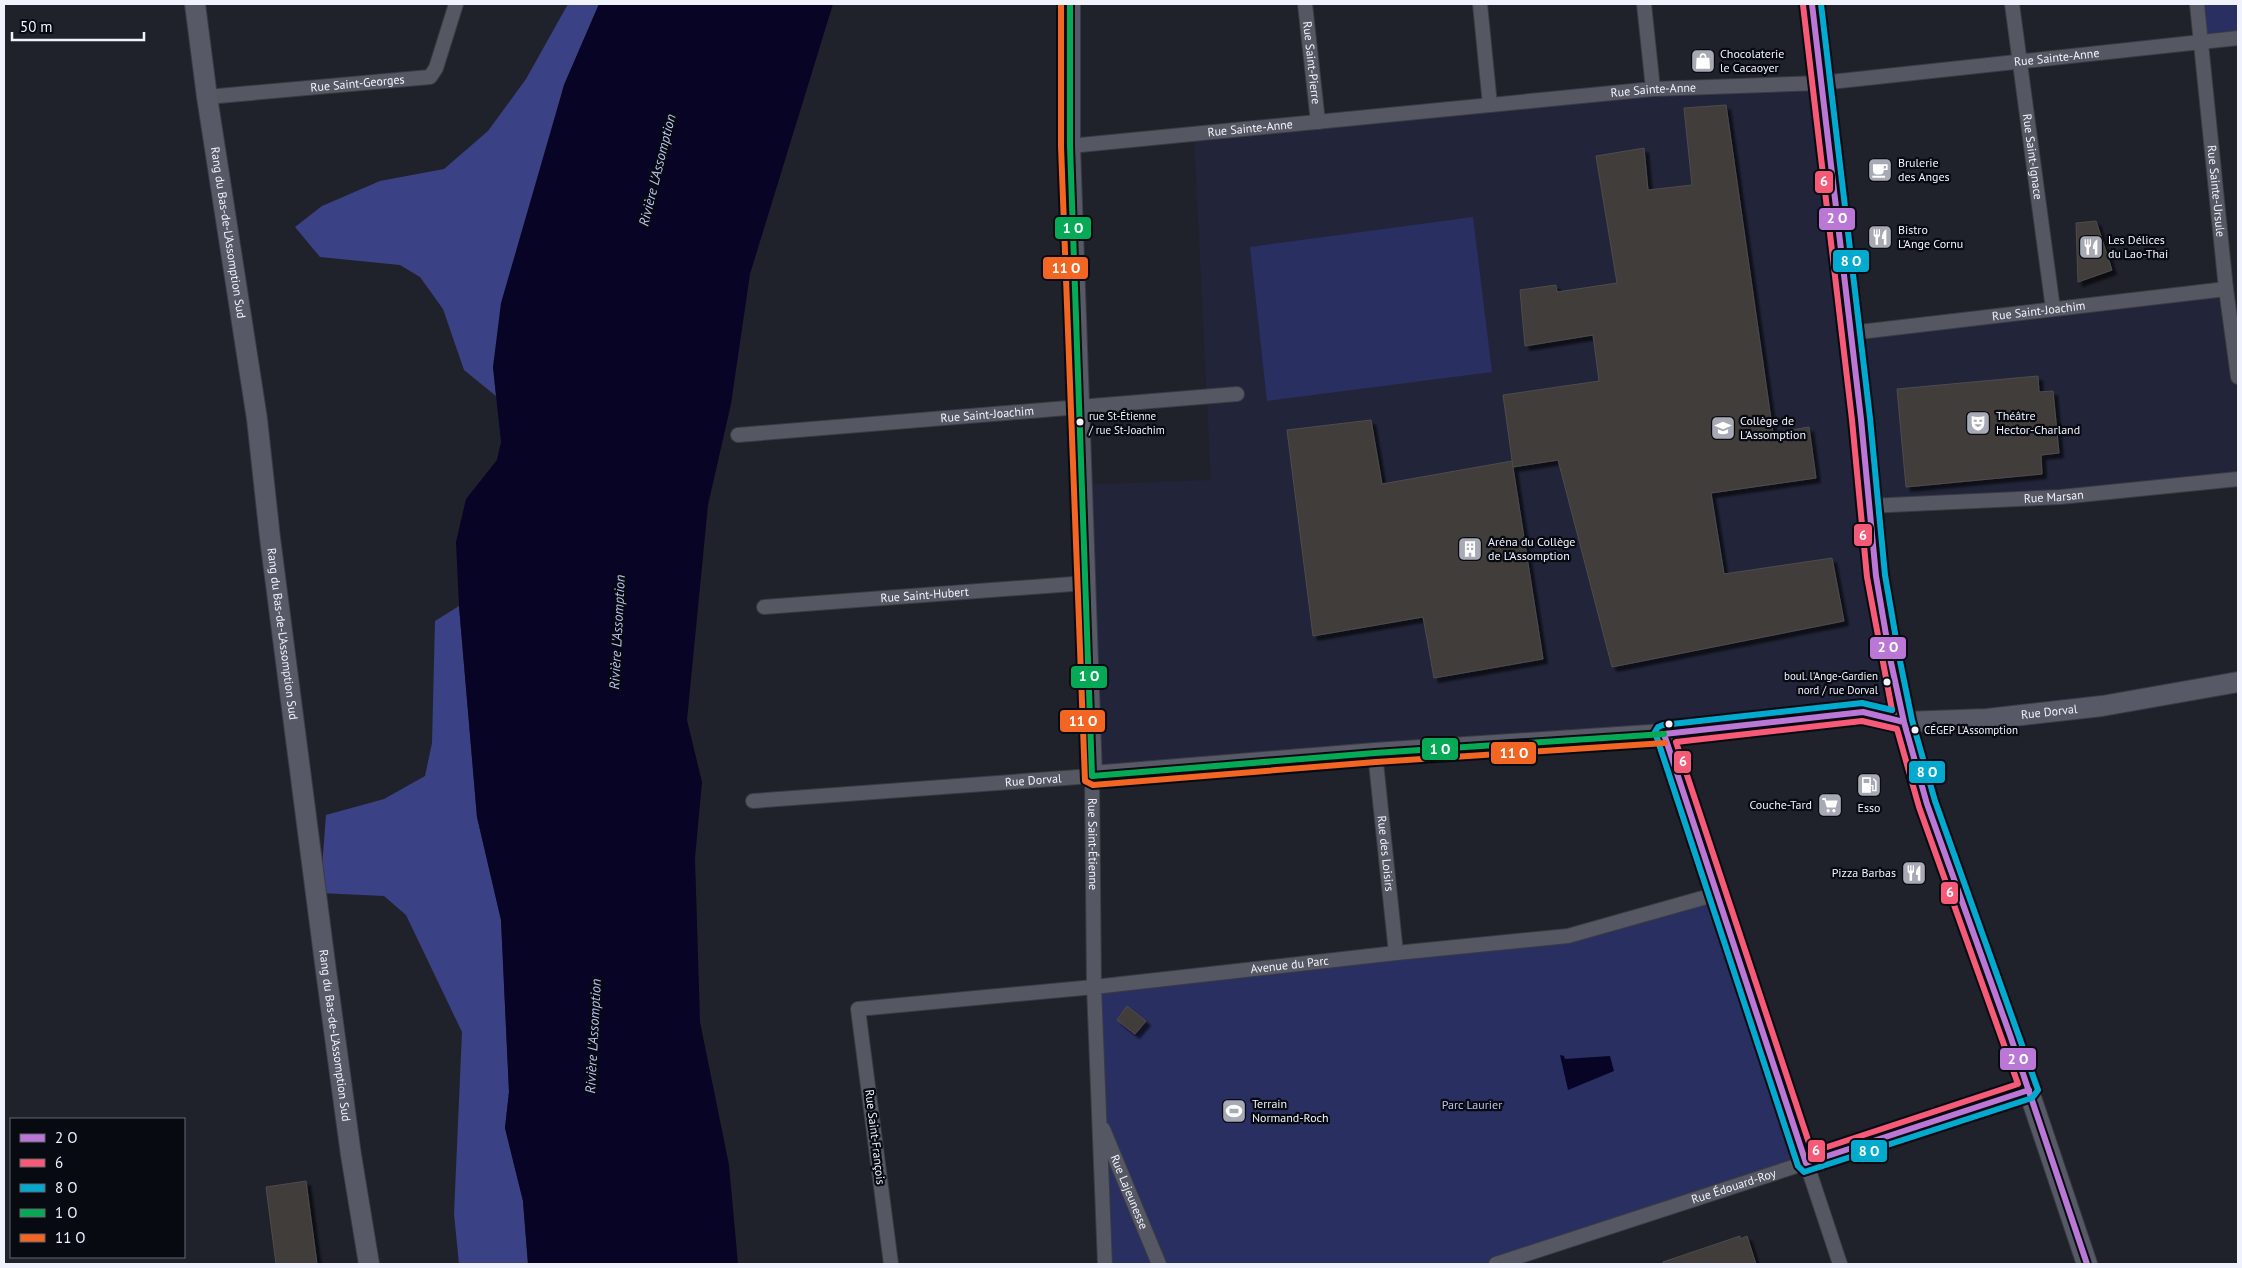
<svg xmlns="http://www.w3.org/2000/svg" width="2242" height="1268" viewBox="0 0 2242 1268" font-family="'PT Sans',sans-serif">
<defs>
<filter id="shadow"><feDropShadow dx="4.5" dy="4.5" stdDeviation="1" flood-color="#0009"/></filter>
</defs>
<rect width="100%" height="100%" fill="#20222b"/>
<path fill="#222539" d="M1821,83L1851,333L2226,289L2238,377V479L1869,506L1904,722L1863,712L1092,776L1082,485L1211,480L1194,134L1490,105Z"/>
<path fill="#2a2f61" d="M2197,4H2238V38L2201,41Z
M1473,217L1492,372L1267,401L1250,247Z
M1717,894L1806,1163L1496,1264H1105L1094,987L1568,936Z"/>
<path fill="#3b4185" d="M568,4H599L564,85L493,367L496,396L464,370L443,309L420,277L400,265L320,257L295,227L322,206L380,181L444,169L488,131L526,79Z
M459,606L477,817L501,920L509,1092L505,1128L523,1201L528,1264H459L454,1214L462,1032L406,915L384,896L320,893L326,815L384,799L425,776L432,743L435,621Z"/>
<path fill="#070426" d="M599,4H833L750,274L731,404L708,505L687,720L702,782L695,858L700,1022L729,1165L738,1264H528L523,1201L505,1128L509,1092L501,920L477,817L459,606L456,542L466,499L497,460L501,442L493,367L501,303L564,85Z
M1560,1055L1564,1056L1565,1059L1610,1056L1614,1071L1568,1090Z"/>
<path fill="#413c3a" stroke="#4d4c4e" filter="url(#shadow)" d="M1726,105L1773,433L1809,427L1816,478L1711,493L1724,574L1832,558L1844,621L1612,667L1558,460L1513,467L1503,395L1599,381L1593,335L1525,346L1520,290L1556,285L1557,292L1617,283L1596,156L1644,148L1648,190L1692,185L1684,108Z
M2096,221L2112,270L2078,282L2076,223Z
M2038,376L2039,392L2053,391L2059,453L2041,455L2042,474L1906,487L1897,389Z
M1371,420L1382,484L1512,461L1543,659L1434,678L1423,617L1313,636L1287,430Z
M1127,1006L1146,1021L1135,1034L1117,1020Z
M306,1181L317,1264H276L266,1187Z
M1740,1236V1239L1747,1236L1756,1264H1663V1262Z"/>
<g fill="none" stroke-linecap="round" stroke-linejoin="round">
<defs>
<g id="street">
<path id="s1" d="M1305,4L1318,122"/>
<path d="M1480,4L1490,105"/>
<path d="M1644,4L1653,89"/>
<path id="s2" d="M2012,4L2053,309"/>
<path id="s3" d="M2197,4L2226,289L2238,377"/>
<path id="s4" d="M207,97L430,77L436,68L456,4"/>
<path id="s5" d="M1070,146L1653,89L1821,83L2238,38"/>
<path id="s6" d="M1851,333L2226,289"/>
<path id="s7" d="M738,435L1237,394"/>
<path id="s8" d="M1868,506L2060,497L2238,479"/>
<path id="s9" d="M764,607L1086,583"/>
<path d="M1664,734L1840,1264"/>
<path id="s10" d="M1375,753L1396,953"/>
<path id="s11" d="M753,801L1092,776L1094,987L1105,1264"/>
<path id="s12" d="M1103,1129L1159,1264"/>
<path id="s13" d="M891,1264L858,1009L1094,987L1396,953L1568,936L1717,894"/>
<path id="s14" d="M1496,1264L2029,1090"/>
</g>
<g id="secondary">
<path id="s15" d="M195,4L207,97L257,419L270,538L326,971L351,1155L369,1264"/>
<path id="s16" d="M1070,4V146L1092,776L1375,753L1664,734L1863,712L1904,722L1987,719L2102,706L2238,682"/>
<path d="M1812,4L1861,419L1876,576L1890,658L1904,722L1927,804L2010,1035L2087,1264"/>
</g>
</defs>
<use href="#street" stroke="#3a3c43" stroke-width="16"/>
<use href="#secondary" stroke="#3a3c43" stroke-width="22"/>
<use href="#street" stroke="#555863" stroke-width="14"/>
<use href="#secondary" stroke="#575967" stroke-width="20"/>
<defs>
<path id="bus-1" d="M1812,4L1861,419L1876,576L1890,658L1904,722L1927,804L2010,1035L2087,1264
M1904,722L1863,712L1664,734L1806,1163L2029,1090"/>
<path id="bus-2" d="M1803,5L1852,420L1867,577L1892,710
M1862,721L1897,729L1919,807L2018,1084L1812,1152L1676,742Z"/>
<path id="bus-3" d="M1821,4L1870,418L1885,575L1899,656L1912,720L1935,801L2038,1090L2032,1098L1804,1172L1798,1166L1655,732L1658,727L1663,725L1862,703L1892,710"/>
<path id="bus-4" d="M1070,4V146L1092,776L1375,753L1664,734"/>
<path id="bus-5" d="M1061,4V146L1085,781L1093,785L1376,762L1665,743"/>
</defs>
<use href="#bus-1" stroke="#080a11" stroke-width="10"/>
<use href="#bus-2" stroke="#080a11" stroke-width="10"/>
<use href="#bus-3" stroke="#080a11" stroke-width="10"/>
<use href="#bus-4" stroke="#080a11" stroke-width="10"/>
<use href="#bus-5" stroke="#080a11" stroke-width="10"/>
<use href="#bus-1" stroke="#ba77d6" stroke-width="6"/>
<use href="#bus-2" stroke="#f75a77" stroke-width="6"/>
<use href="#bus-3" stroke="#00a9ce" stroke-width="6"/>
<use href="#bus-4" stroke="#06aa56" stroke-width="6"/>
<use href="#bus-5" stroke="#f26522" stroke-width="6"/>
</g>
<defs>
<symbol id="shop-square" viewBox="-11 -11 22 22"><rect x="-9" y="-9" width="18" height="18" rx="4" fill="#a7aab4" stroke="#080a11"/><path d="M-5-2.5h2.3a2.7 3.5 0 0 1 5.4 0H5L5.5 6h-11ZM-1.5-2.5h3a1.5 2.3 0 0 0-3 0Z" fill="#fff"/></symbol>
<symbol id="cafe-square" viewBox="-11 -11 22 22"><rect x="-9" y="-9" width="18" height="18" rx="4" fill="#a7aab4" stroke="#080a11"/><path d="M-5.5-4.5H6V0H3Q3 3.5 0 3.5H-2.5Q-5.5 3.5-5.5 0ZM3-3.2v2h1.7v-2ZM-6 4.5H4V6H-6Z" fill="#fff"/></symbol>
<symbol id="restaurant-square" viewBox="-11 -11 22 22"><rect x="-9" y="-9" width="18" height="18" rx="4" fill="#a7aab4" stroke="#080a11"/><path d="M-5-6h1v4h1v-4h1v4h1v-4h1v5L-1.5 .5V6h-2V.5L-5-1ZM5-6V6H3V1.5H1.5Q1.5-4 5-6Z" fill="#fff"/></symbol>
<symbol id="theatre-square" viewBox="-11 -11 22 22"><rect x="-9" y="-9" width="18" height="18" rx="4" fill="#a7aab4" stroke="#080a11"/><path d="M-5-5.5Q0-4 5-5.5V0Q5 5 0 6Q-5 5-5 0ZM-3.3-2.5H-1v1.5H-3.3ZM1-2.5H3.3v1.5H1ZM-2.8 1Q0 5.5 2.8 1Z" fill="#fff"/></symbol>
<symbol id="school-square" viewBox="-11 -11 22 22"><rect x="-9" y="-9" width="18" height="18" rx="4" fill="#a7aab4" stroke="#080a11"/><path d="M0-5L7-2L0 1L-7-2ZM-4 1L0 2.5L4 1V4Q0 6-4 4Z" fill="#fff"/></symbol>
<symbol id="building-square" viewBox="-11 -11 22 22"><rect x="-9" y="-9" width="18" height="18" rx="4" fill="#a7aab4" stroke="#080a11"/><path d="M-4-6H4V6H1V3H-1V6H-4ZM-2.5-4.3h1.7v1.8h-1.7ZM.8-4.3h1.7v1.8H.8ZM-2.5-1h1.7V.8h-1.7ZM.8-1h1.7V.8H.8Z" fill="#fff"/></symbol>
<symbol id="fuel-square" viewBox="-11 -11 22 22"><rect x="-9" y="-9" width="18" height="18" rx="4" fill="#a7aab4" stroke="#080a11"/><path d="M-5.5-6h7V0h2V4h1.3V-2.5L3-4.5l.8-.8L6-3V5H2.5V1h-1V6h-7ZM-4.2-4.7v3.2H.2V-4.7Z" fill="#fff"/></symbol>
<symbol id="supermarket-square" viewBox="-11 -11 22 22"><rect x="-9" y="-9" width="18" height="18" rx="4" fill="#a7aab4" stroke="#080a11"/><path d="M-6-5.5h2.5l.6 2H6L4.5 2H-2.5L-4.4-4H-6ZM-1.5 3.2a1.3 1.3 0 1 0 .1 0ZM3 3.2a1.3 1.3 0 1 0 .1 0Z" fill="#fff"/></symbol>
<symbol id="stadium-square" viewBox="-11 -11 22 22"><rect x="-9" y="-9" width="18" height="18" rx="4" fill="#a7aab4" stroke="#080a11"/><path d="M0-5a6.5 5 0 1 0 0 10a6.5 5 0 1 0 0-10ZM-3.5-1.8h7v3.6h-7Z" fill="#fff"/></symbol>
</defs>
<g fill-rule="evenodd">
<use href="#shop-square" x="1689" y="47" width="28" height="28"/>
<use href="#cafe-square" x="1866" y="156" width="28" height="28"/>
<use href="#restaurant-square" x="1866" y="223" width="28" height="28"/>
<use href="#restaurant-square" x="2077" y="233" width="28" height="28"/>
<use href="#theatre-square" x="1964" y="409" width="28" height="28"/>
<use href="#school-square" x="1709" y="414" width="28" height="28"/>
<use href="#building-square" x="1456" y="535" width="28" height="28"/>
<use href="#fuel-square" x="1855" y="771" width="28" height="28"/>
<use href="#supermarket-square" x="1816" y="791" width="28" height="28"/>
<use href="#restaurant-square" x="1900" y="859" width="28" height="28"/>
<use href="#stadium-square" x="1220" y="1097" width="28" height="28"/>
</g>
<g fill="#f0f3fe" stroke="#080a11" stroke-width="2">
<circle cx="1080" cy="422" r="4.5"/>
<circle cx="1887" cy="682" r="4.5"/>
<circle cx="1669" cy="724" r="4.5"/>
<circle cx="1915" cy="730" r="4.5"/>
</g>
<g text-anchor="middle" stroke-width="4.5" stroke-linejoin="round" paint-order="stroke">
<g font-size="11" fill="#f0f3fe" stroke="#080a11" text-anchor="start">
<text x="1089" y="420">rue St-Étienne<tspan x="1089" dy="14">/ rue St-Joachim</tspan></text>
<text x="1878" y="680" text-anchor="end">boul. l'Ange-Gardien<tspan x="1878" dy="14">nord / rue Dorval</tspan></text>
<text x="1924" y="734">CÉGEP L'Assomption</text>
</g>
<g font-size="12" fill="#f0f3fe" stroke="#080a11" text-anchor="start">
<text x="1720" y="58">Chocolaterie<tspan x="1720" dy="14">le Cacaoyer</tspan></text>
<text x="1898" y="167">Brulerie<tspan x="1898" dy="14">des Anges</tspan></text>
<text x="1898" y="234">Bistro<tspan x="1898" dy="14">L'Ange Cornu</tspan></text>
<text x="2108" y="244">Les Délices<tspan x="2108" dy="14">du Lao-Thai</tspan></text>
<text x="1996" y="420">Théâtre<tspan x="1996" dy="14">Hector-Charland</tspan></text>
<text x="1740" y="425">Collège de<tspan x="1740" dy="14">L'Assomption</tspan></text>
<text x="1488" y="546">Aréna du Collège<tspan x="1488" dy="14">de L'Assomption</tspan></text>
<text x="1812" y="809" text-anchor="end">Couche-Tard</text>
<text x="1869" y="812" text-anchor="middle">Esso</text>
<text x="1896" y="877" text-anchor="end">Pizza Barbas</text>
<text x="1252" y="1108">Terrain<tspan x="1252" dy="14">Normand-Roch</tspan></text>
</g>
<g font-size="12" fill="#f0f3fe" stroke="#080a11">
<text dy="4" stroke="none"><textPath href="#s5" startOffset="991">Rue Sainte-Anne</textPath></text>
<text dy="4" stroke="none"><textPath href="#s1" startOffset="59">Rue Saint-Pierre</textPath></text>
<text dy="4" stroke="none"><textPath href="#s4" startOffset="151">Rue Saint-Georges</textPath></text>
<text dy="4" stroke="none"><textPath href="#s5" startOffset="586">Rue Sainte-Anne</textPath></text>
<text dy="4" stroke="none"><textPath href="#s5" startOffset="181">Rue Sainte-Anne</textPath></text>
<text dy="4" stroke="none"><textPath href="#s2" startOffset="154">Rue Saint-Ignace</textPath></text>
<text dy="4" stroke="none"><textPath href="#s3" startOffset="188">Rue Sainte-Ursule</textPath></text>
<text dy="4" stroke="none"><textPath href="#s15" startOffset="231">Rang du Bas-de-L'Assomption Sud</textPath></text>
<text dy="4" stroke="none"><textPath href="#s6" startOffset="189">Rue Saint-Joachim</textPath></text>
<text dy="4" stroke="none"><textPath href="#s7" startOffset="250">Rue Saint-Joachim</textPath></text>
<text dy="4" stroke="none"><textPath href="#s8" startOffset="186">Rue Marsan</textPath></text>
<text dy="4" stroke="none"><textPath href="#s9" startOffset="161">Rue Saint-Hubert</textPath></text>
<text dy="4" stroke="none"><textPath href="#s15" startOffset="636">Rang du Bas-de-L'Assomption Sud</textPath></text>
<text dy="4" stroke="none"><textPath href="#s16" startOffset="1734">Rue Dorval</textPath></text>
<text dy="4" stroke="none"><textPath href="#s11" startOffset="281">Rue Dorval</textPath></text>
<text dy="4" stroke="none"><textPath href="#s11" startOffset="408">Rue Saint-Étienne</textPath></text>
<text dy="4" stroke="none"><textPath href="#s10" startOffset="101">Rue des Loisirs</textPath></text>
<text dy="4" stroke="none"><textPath href="#s13" startOffset="691">Avenue du Parc</textPath></text>
<text dy="4" stroke="none"><textPath href="#s15" startOffset="1041">Rang du Bas-de-L'Assomption Sud</textPath></text>
<text transform="translate(875 1137) rotate(83)" y="4">Rue Saint-François</text>
<text dy="4" stroke="none"><textPath href="#s14" startOffset="250">Rue Édouard-Roy</textPath></text>
<text dy="4" stroke="none"><textPath href="#s12" startOffset="68">Rue Lajeunesse</textPath></text>
</g>
<g font-size="12" fill="#b9c2ee" stroke="#080a11">
<text x="1472" y="1109">Parc Laurier</text>
</g>
<g font-size="14" font-style="italic" fill="#bac3ef" stroke="#080a11">
<text transform="translate(657 170) rotate(-76)" y="5">Rivière L'Assomption</text>
<text transform="translate(617 632) rotate(-87)" y="5">Rivière L'Assomption</text>
<text transform="translate(593 1036) rotate(-87)" y="5">Rivière L'Assomption</text>
</g>
</g>
<g stroke="#080a11" stroke-width="2">
<rect x="1814" y="170" width="20" height="24" rx="5" fill="#f75a77"/>
<rect x="1818" y="207" width="38" height="24" rx="5" fill="#ba77d6"/>
<rect x="1054" y="216" width="38" height="24" rx="5" fill="#06aa56"/>
<rect x="1832" y="249" width="38" height="24" rx="5" fill="#00a9ce"/>
<rect x="1042" y="256" width="47" height="24" rx="5" fill="#f26522"/>
<rect x="1853" y="523" width="20" height="24" rx="5" fill="#f75a77"/>
<rect x="1869" y="636" width="38" height="24" rx="5" fill="#ba77d6"/>
<rect x="1070" y="665" width="38" height="24" rx="5" fill="#06aa56"/>
<rect x="1059" y="709" width="47" height="24" rx="5" fill="#f26522"/>
<rect x="1421" y="737" width="38" height="24" rx="5" fill="#06aa56"/>
<rect x="1490" y="741" width="47" height="24" rx="5" fill="#f26522"/>
<rect x="1673" y="750" width="19" height="24" rx="5" fill="#f75a77"/>
<rect x="1908" y="760" width="38" height="24" rx="5" fill="#00a9ce"/>
<rect x="1940" y="881" width="19" height="24" rx="5" fill="#f75a77"/>
<rect x="1999" y="1047" width="38" height="24" rx="5" fill="#ba77d6"/>
<rect x="1807" y="1139" width="19" height="24" rx="5" fill="#f75a77"/>
<rect x="1850" y="1139" width="38" height="24" rx="5" fill="#00a9ce"/>
</g>
<g font-size="14" text-anchor="middle" font-weight="bold" fill="#fff">
<text x="1824" y="186">6</text>
<text x="1837" y="223">2 O</text>
<text x="1073" y="233">1 O</text>
<text x="1851" y="266">8 O</text>
<text x="1066" y="273">11 O</text>
<text x="1863" y="540">6</text>
<text x="1888" y="652">2 O</text>
<text x="1089" y="681">1 O</text>
<text x="1083" y="726">11 O</text>
<text x="1440" y="754">1 O</text>
<text x="1514" y="758">11 O</text>
<text x="1683" y="766">6</text>
<text x="1927" y="777">8 O</text>
<text x="1950" y="897">6</text>
<text x="2018" y="1064">2 O</text>
<text x="1816" y="1155">6</text>
<text x="1869" y="1156">8 O</text>
</g>
<rect width="2242" height="1268" fill="none" stroke="#f0f3fe" stroke-width="10"/>
<rect x="10" y="1118" width="175" height="140" fill="#080a11" stroke="#656770"/>
<rect x="20" y="1134" width="25" height="8" fill="#ba77d6" stroke="#656770"/>
<text x="55" y="1143" font-size="15" fill="#f0f3fe">2 O</text>
<rect x="20" y="1159" width="25" height="8" fill="#f75a77" stroke="#656770"/>
<text x="55" y="1168" font-size="15" fill="#f0f3fe">6</text>
<rect x="20" y="1184" width="25" height="8" fill="#00a9ce" stroke="#656770"/>
<text x="55" y="1193" font-size="15" fill="#f0f3fe">8 O</text>
<rect x="20" y="1209" width="25" height="8" fill="#06aa56" stroke="#656770"/>
<text x="55" y="1218" font-size="15" fill="#f0f3fe">1 O</text>
<rect x="20" y="1234" width="25" height="8" fill="#f26522" stroke="#656770"/>
<text x="55" y="1243" font-size="15" fill="#f0f3fe">11 O</text>
<path d="M12 32v8h132v-8" fill="none" stroke="#f0f3fe" stroke-width="2.5"/>
<text x="20" y="32" font-size="15" fill="#f0f3fe" stroke="#080a11" stroke-width="4" paint-order="stroke">50 m</text>
</svg>
